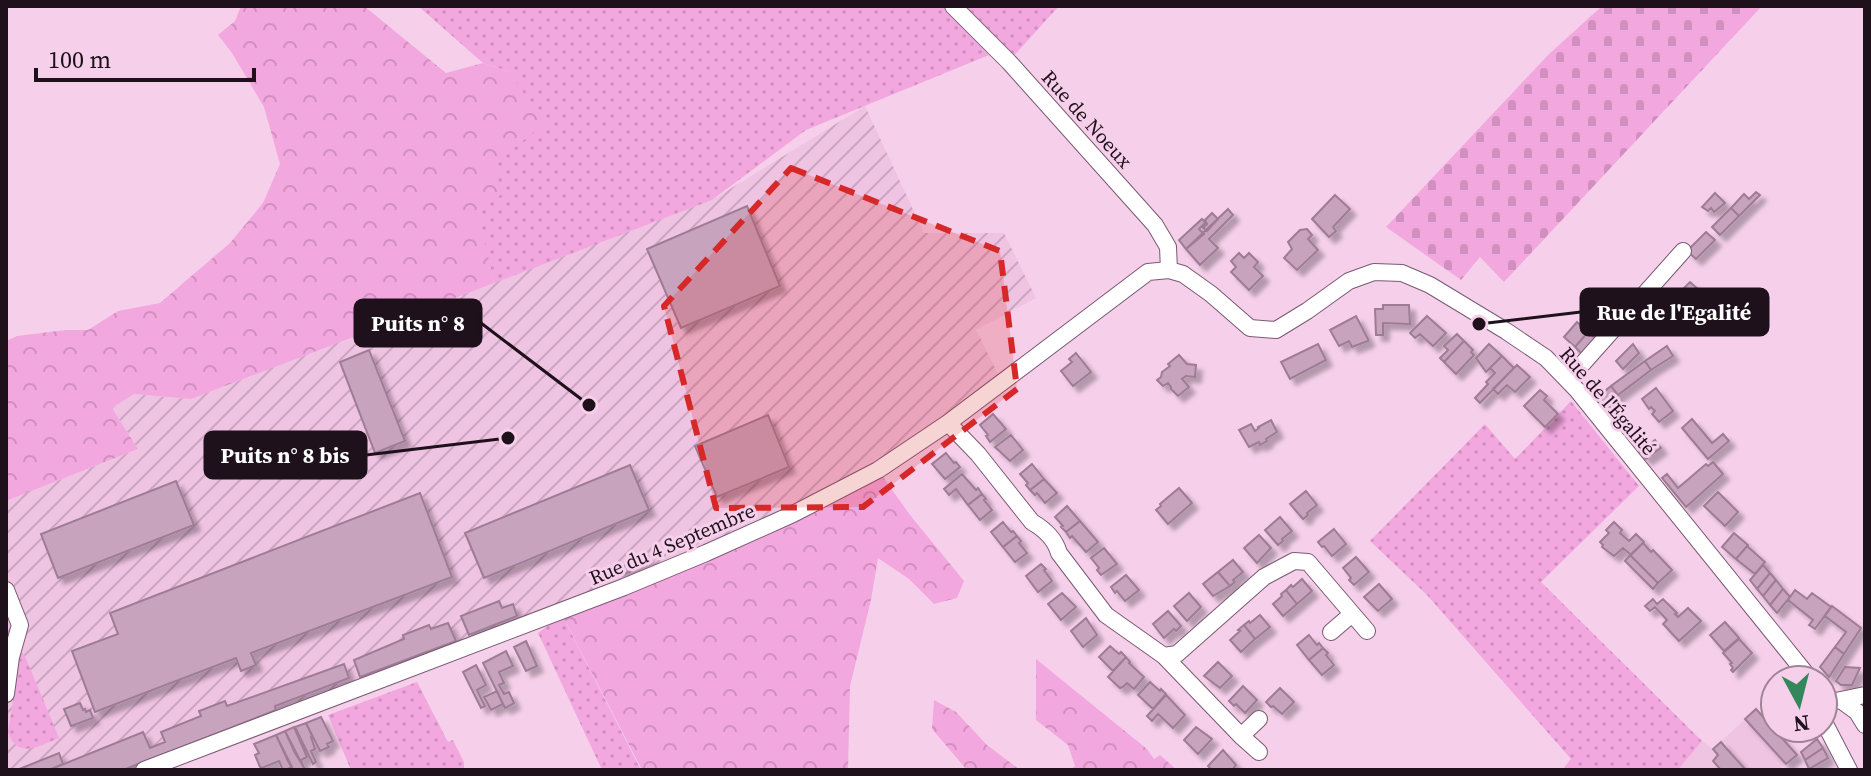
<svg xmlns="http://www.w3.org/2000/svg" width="1871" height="776" viewBox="0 0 1871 776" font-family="'Source Serif 4',serif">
<defs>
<pattern id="industrial-furrows" width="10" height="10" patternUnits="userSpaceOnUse" patternTransform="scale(2)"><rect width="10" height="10" fill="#efc3e2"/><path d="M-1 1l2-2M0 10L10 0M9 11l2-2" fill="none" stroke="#cca6c1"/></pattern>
<pattern id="grass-dots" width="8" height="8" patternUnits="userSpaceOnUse" patternTransform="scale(2)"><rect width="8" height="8" fill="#f3a7df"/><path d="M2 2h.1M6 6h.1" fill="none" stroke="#d08fbf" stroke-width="1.8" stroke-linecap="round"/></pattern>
<pattern id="forest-crowns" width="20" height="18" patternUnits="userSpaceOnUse" patternTransform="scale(2)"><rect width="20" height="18" fill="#f3a7df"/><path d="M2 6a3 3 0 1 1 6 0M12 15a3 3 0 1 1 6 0" fill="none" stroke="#d08fbf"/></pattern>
<pattern id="cemetery-stones" width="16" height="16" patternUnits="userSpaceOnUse" patternTransform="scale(2)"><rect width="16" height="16" fill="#f3a7df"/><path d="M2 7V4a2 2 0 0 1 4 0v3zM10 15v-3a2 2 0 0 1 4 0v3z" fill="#d08fbf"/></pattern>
<filter id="shadow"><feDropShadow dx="6" dy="6" stdDeviation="2" flood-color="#0004"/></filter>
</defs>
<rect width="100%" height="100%" fill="#f6d0eb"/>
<path fill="#efc3e2" d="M1756,709L1797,755L1778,770H1678L1702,741L1713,749Z"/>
<path fill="url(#industrial-furrows)" d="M865,106L924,233H1004L1036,298L976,330L1002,382L948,423L793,514L144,770H6V501L138,449L112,408L134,394L191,399L549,260L712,200Z"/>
<path fill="url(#grass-dots)" d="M418,6H942L989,55L806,130L712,200L494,283L477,211L494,164L510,72L483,63Z
M964,6H1059L1012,58Z
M1571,401L1639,486L1541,582L1702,741L1678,770H1562L1571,759L1427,595L1370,541L1485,424L1515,459Z
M562,615L641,770H602L538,633Z
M21,652L24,654L59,738C39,746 17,760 8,732Z
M417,682L448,742L453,740L464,762V770H351L328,715Z"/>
<path fill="url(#forest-crowns)" d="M241,6H364L446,73L483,63L510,72L544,124L494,164L502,194L478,211L494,283L191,399L134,394L112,408L138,449L6,501V341L17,336L66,330H88L118,311L160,303L230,243L263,203L280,164L264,107L232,53L218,35L235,21Z
M878,470L910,515L964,581L957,598L934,604L909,579L878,558L871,600L850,686L848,770H642L560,611Z
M1036,659L1147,749L1154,759L1160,755L1177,770H1070L1075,766L1068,745L1036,720Z
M934,700L956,712L987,745L1020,770H967L932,729Z"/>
<path fill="url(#cemetery-stones)" d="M1602,6H1762L1504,282L1480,257L1461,280L1386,227L1549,54Z"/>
<path fill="#c7a3bd" stroke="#9e7c95" stroke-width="2" filter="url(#shadow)" d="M1756,192L1760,195L1739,216L1731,208L1744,194L1749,199Z
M1715,193L1725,203L1714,212L1711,208L1708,211L1702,207Z
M1335,195L1350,209L1333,227L1336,231L1329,237L1312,219Z
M747,206L780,286L681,328L647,249Z
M1731,208L1739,216L1720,235L1712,227Z
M1228,209L1233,215L1209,239L1218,248L1200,265L1186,249Z
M1212,213L1218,219L1207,231L1203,228L1207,224L1206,222L1199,229L1204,234L1186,249L1179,240L1202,219L1204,221Z
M1307,229L1312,235L1308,239L1318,250L1297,270L1284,258L1292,249L1288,242L1300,230Z
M1706,232L1715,240L1696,259L1687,251Z
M1239,253L1244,258L1249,253L1258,262L1254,267L1263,276L1249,290L1231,272L1236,267L1231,261Z
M1690,282L1699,290L1686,304L1654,299L1656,292L1670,295L1674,290L1678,294Z
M1383,305H1409L1410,324L1383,323V335H1376L1375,309H1383Z
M1356,316L1368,339V341L1352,347L1349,341L1339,346L1330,330Z
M1427,316L1446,333L1433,346L1420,334L1415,338L1410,333Z
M1577,322L1588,332L1575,347L1564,337Z
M1588,332L1596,339L1582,354L1575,347Z
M1457,334L1464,341L1444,362L1440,358L1448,350L1444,346Z
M1464,341L1473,350L1471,352L1474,355L1456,374L1444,362Z
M1318,344L1326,360L1290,379L1281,362Z
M1489,344L1502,356L1486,372L1476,358Z
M1633,344L1639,353L1623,369L1616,361Z
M1667,346L1673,356L1651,370L1645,361Z
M369,350L405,441L375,453L340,362Z
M1076,353L1091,372L1073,386L1061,371L1072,362L1069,359Z
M1179,355L1187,364L1196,365L1195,377L1186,376L1182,379L1189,387L1178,396L1171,389V387L1168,383L1163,386L1157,380L1161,377L1162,372L1170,366L1168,364Z
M1502,356L1514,368L1480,403L1475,398L1488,384L1486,382L1495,373L1490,368Z
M1645,361L1651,370L1618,395L1611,386Z
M1517,365L1530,377L1515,392L1507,385L1498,394L1493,389Z
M1611,386L1618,395L1602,407L1595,399Z
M1656,388L1673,411L1659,422L1652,414L1655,411L1651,407L1649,409L1642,399Z
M1540,390L1547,396L1544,400L1558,414L1545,427L1524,406Z
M993,414L1006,429L990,442L986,436L988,435L980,425Z
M768,415L789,467L717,497L695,446Z
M1692,419L1712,443L1723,434L1729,441L1708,459L1682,428Z
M1271,420L1277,432L1266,439L1267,441L1260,445L1259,442L1249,447L1239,430L1251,424L1255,431L1259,428L1258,427Z
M1011,435L1023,450L1010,461L995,447Z
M1655,440L1661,448L1646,459L1640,452Z
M946,453L954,463L956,462L960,467L945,479L932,464Z
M1713,462L1723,474L1686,507L1662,478L1667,474L1678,488L1706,464L1708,466Z
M1032,464L1044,479L1030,490L1026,485L1028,483L1020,474Z
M630,465L649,510L484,578L465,533Z
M962,474L976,490L978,488L982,494L968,505L956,489L949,495L944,489Z
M1044,479L1057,493L1045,503L1037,493L1035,495L1030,490Z
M176,481L194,525L58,578L41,534Z
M1179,488L1192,503L1168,524L1156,510L1161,506L1160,504Z
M1306,491L1317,505L1307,513L1308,515L1303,519L1290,504Z
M1718,492L1738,512L1725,526L1704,506Z
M420,493L452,577L251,653L256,665L241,671L236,658L95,712L72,651L118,634L110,613Z
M982,494L986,499L984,500L992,510L980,520L968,505Z
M1067,506L1080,521L1066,532L1061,527L1063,526L1055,517Z
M1280,517L1292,531L1282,539L1283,541L1278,545L1265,530Z
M1080,521L1098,542L1086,552L1072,536L1070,538L1066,532Z
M1003,522L1011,532L1013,531L1017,536L1003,547L991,532Z
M1614,522L1622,530L1620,533L1629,541L1636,534L1644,542L1631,555L1623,548L1614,556L1602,547L1603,545L1600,542L1609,533L1606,530Z
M1334,529L1346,544L1332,556L1324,546L1322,547L1318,542Z
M1734,533L1748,545L1736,559L1722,547Z
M1259,535L1271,548L1257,563L1244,548Z
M1017,536L1021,541L1019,543L1027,553L1015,562L1003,547Z
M1643,543L1651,552L1653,550L1672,570L1658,583L1630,555Z
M1747,546L1765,562L1755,574L1736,559Z
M1104,548L1117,564L1101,575L1097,570L1099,568L1091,558Z
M1630,555L1658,583L1653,589L1625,561Z
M648,556L651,563L622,575L619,568Z
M1356,557L1369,572L1354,585L1349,580L1351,578L1343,568Z
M1233,560L1243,572L1233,580L1235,582L1230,586L1218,572Z
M1041,564L1046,569L1044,570L1052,581L1038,592L1026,576Z
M1763,565L1770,573L1757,589L1750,580Z
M1218,572L1230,586L1213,596L1203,584Z
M1770,573L1776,580L1763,596L1757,589Z
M1126,575L1139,590L1125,601L1117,591L1115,593L1111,587Z
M1302,579L1312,591L1297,604L1286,590L1291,585L1293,587Z
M1776,580L1783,589L1770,605L1763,596Z
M1379,584L1392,599L1378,611L1364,597Z
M1783,589L1790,597L1777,613L1770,605Z
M1286,590L1297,604L1283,616L1273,604L1282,596L1281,594Z
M1795,590L1807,599L1812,593L1831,607L1815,629L1809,625L1813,620L1788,600Z
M1062,593L1076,607L1061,620L1048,604Z
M1189,593L1201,607L1187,621L1174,606Z
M1653,599L1657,604L1663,599L1677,613L1675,614L1678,617L1688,608L1701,621L1679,641L1663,624L1667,620L1655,607L1650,611L1645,606Z
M499,601L502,608L513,604L517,616L469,635L461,616Z
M1832,606L1861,628L1844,654L1835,647L1846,632L1825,616Z
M1168,611L1181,626L1176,631L1174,629L1164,638L1153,624Z
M1260,615L1270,627L1255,639L1244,625L1249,621L1250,623Z
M1086,618L1097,635L1083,647L1071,631Z
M1725,622L1739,638L1724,651L1710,635Z
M448,623L456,641L360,677L354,660L404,639L403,635L429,625L431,629Z
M1244,625L1255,639L1241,652L1230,640L1240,631L1238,630Z
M1309,635L1317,645L1319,643L1323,648L1309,660L1297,645Z
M1739,639L1752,653L1733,672L1731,670L1733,668L1730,664L1732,663L1723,653Z
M526,641L537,666L526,671L514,647Z
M1110,646L1119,654L1121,652L1126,657L1113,671L1099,657Z
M1835,647L1844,654L1829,677L1820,667Z
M1323,648L1328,653L1326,655L1334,665L1322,675L1309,660Z
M506,651L513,666L499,672L504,683L499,685L504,694L509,692L514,703L505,708L483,663Z
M1126,657L1130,662L1129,663L1144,677L1134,689L1127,683L1123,687L1120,688L1108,677Z
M1218,662L1232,676L1220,688L1204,676Z
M344,664L349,678L275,706L276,710L123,770H49L143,732L150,748L165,742L161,732L201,716L199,711L225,701L227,706Z
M476,665L486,685L477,690L485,706L481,708L463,672Z
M1845,667L1860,668L1852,685H1841L1836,681Z
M1150,682L1160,691L1161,689L1166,694L1153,709L1138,695Z
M1243,686L1257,700L1245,713L1236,704L1234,706L1229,701Z
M1280,688L1294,702L1282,714L1273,706L1271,707L1266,702Z
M497,691L503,704L491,710L484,697Z
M1166,695L1185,715L1173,728L1158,714L1152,721L1147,716Z
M80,703L83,710L85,709L86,712L90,710L93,718L71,726L64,709Z
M1756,709L1797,755L1786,764L1745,719Z
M321,717L333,741L327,744L329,747L320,751L306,723Z
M306,723L312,736L311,737L315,749L311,751L316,762L313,764L295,727Z
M294,727L307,757L301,760L304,768L285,731Z
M1196,727L1212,739L1198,754L1184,740Z
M285,731L295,753L305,769L293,770L288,761L276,735Z
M276,735L292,767L286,770H283L279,761L262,768L260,767L255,755L259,753L254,744Z
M1817,739L1823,748L1805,760L1801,752Z
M1721,742L1726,748L1746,770H1721L1713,761L1718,755L1713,749Z
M1823,748L1828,758L1809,769L1805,760Z
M1223,750L1236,765L1232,770H1212L1208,766Z
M59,753L63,764L49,770H17Z"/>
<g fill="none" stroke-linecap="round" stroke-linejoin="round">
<defs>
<path id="minor" d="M953,6L1009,62L1155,225L1168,247L1169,270
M1568,380L1683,251
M948,423L978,454L1032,522C1046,530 1055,539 1059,553L1106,615L1164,656L1241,736L1259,752
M6,590L20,625L11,657L6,694
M1331,632L1352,614
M1164,656L1177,654L1264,577L1294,561L1308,562L1367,631
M1823,698L1826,703L1824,722L1849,770
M1842,701L1857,712L1865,725
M1826,703L1865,695
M1241,736L1259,719
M144,770L624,587L706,553L793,514L878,470L948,423L1148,272L1169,270L1183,274L1211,294L1250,328L1276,330L1307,311L1349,281L1374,272L1402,273L1430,285L1506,331L1546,358L1577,390L1811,680"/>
</defs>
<use href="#minor" stroke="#7a5971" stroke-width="18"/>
<use href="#minor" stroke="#fff" stroke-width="16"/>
</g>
<path fill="#d62828" fill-opacity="0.2" stroke="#d62828" stroke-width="6" stroke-dasharray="16 10" stroke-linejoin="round" d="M791,168L1000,251L1017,389L863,507L716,508L664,306Z"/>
<g text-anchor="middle" stroke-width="6" stroke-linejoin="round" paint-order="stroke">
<g font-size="20" fill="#1e111b" stroke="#f6d0eb">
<text transform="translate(1087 119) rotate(48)" y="7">Rue de Noeux</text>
<text transform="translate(1608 401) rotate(49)" y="7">Rue de l'Égalité</text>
<text transform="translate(672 544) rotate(-23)" y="7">Rue du 4 Septembre</text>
</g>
</g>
<path fill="none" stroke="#1e111b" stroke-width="3" d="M1479 324L1581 312M589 405L481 323M508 438L366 455"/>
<g fill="#1e111b" stroke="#f6d0eb" stroke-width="3">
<circle cx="1479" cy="324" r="8"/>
<circle cx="589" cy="405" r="8"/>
<circle cx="508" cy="438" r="8"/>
</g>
<g fill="#1e111b" stroke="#1e111b" stroke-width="3">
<rect x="1581" y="289" width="187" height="46" rx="8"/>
<rect x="355" y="300" width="126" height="46" rx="8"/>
<rect x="205" y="432" width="161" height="46" rx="8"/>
</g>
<g font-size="22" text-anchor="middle" font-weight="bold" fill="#fff">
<text x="1674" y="320">Rue de l'Egalité</text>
<text x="418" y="331">Puits n° 8</text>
<text x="285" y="463">Puits n° 8 bis</text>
</g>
<rect width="1871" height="776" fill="none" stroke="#1e111b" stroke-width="16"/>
<g transform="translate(1799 704) rotate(173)"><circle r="38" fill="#f6d0eb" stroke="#a08498" stroke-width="2"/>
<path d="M0-6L14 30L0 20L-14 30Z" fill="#33875a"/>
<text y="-12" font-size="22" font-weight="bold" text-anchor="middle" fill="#1e111b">N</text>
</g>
<path d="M36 68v12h218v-12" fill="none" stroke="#1e111b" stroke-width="4"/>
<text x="48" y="68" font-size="24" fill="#1e111b" stroke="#f6d0eb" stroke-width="6" paint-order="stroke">100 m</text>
</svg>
